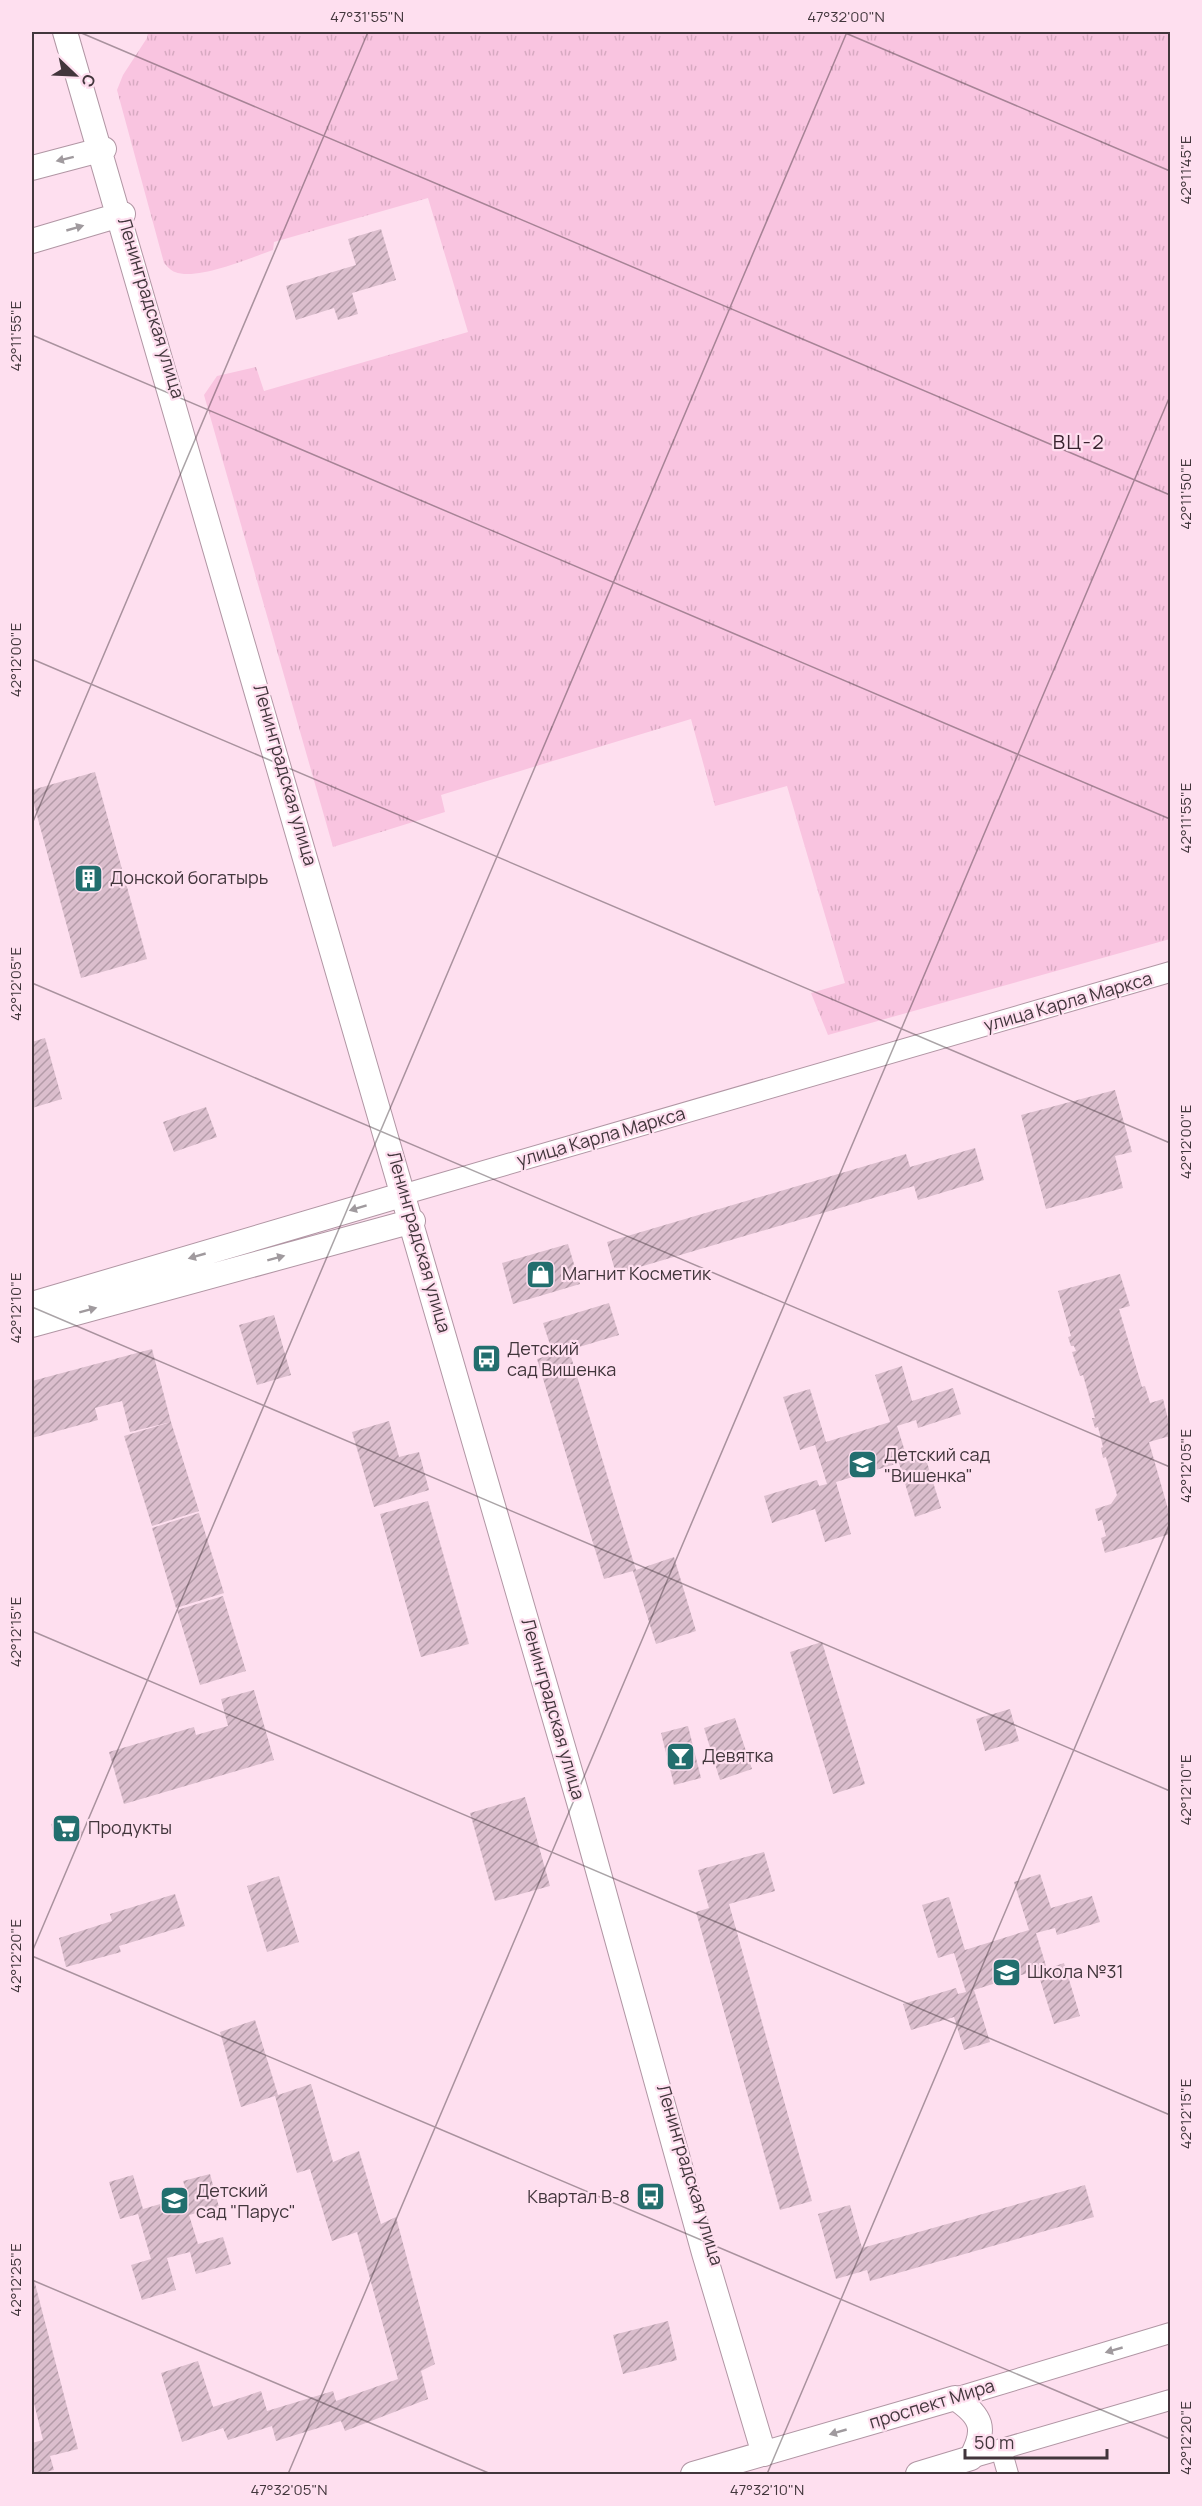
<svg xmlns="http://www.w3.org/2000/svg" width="1202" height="2506" viewBox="0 0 1202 2506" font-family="Manrope,sans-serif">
<defs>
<pattern id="grass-tufts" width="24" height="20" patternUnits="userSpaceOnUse" patternTransform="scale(1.5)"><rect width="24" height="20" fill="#f9c4e0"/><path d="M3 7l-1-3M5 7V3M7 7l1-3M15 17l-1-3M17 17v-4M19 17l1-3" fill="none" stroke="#d7a9c1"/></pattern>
<pattern id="building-hatch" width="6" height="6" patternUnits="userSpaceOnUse" patternTransform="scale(1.5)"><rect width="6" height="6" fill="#dbbecd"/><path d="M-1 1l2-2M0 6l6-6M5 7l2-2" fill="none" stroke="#b39ba8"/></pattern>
</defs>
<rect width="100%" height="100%" fill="#fedfef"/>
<path fill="url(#grass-tufts)" d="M148,32H1170V939L828,1035L811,993L845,983L787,786L715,806L691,719L441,795L445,812L333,847L204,395L217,376L256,367L264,391L468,332L428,198L274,242L273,250C250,258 197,281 175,272C171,271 167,266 164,263L117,90L123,75L147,38Z"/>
<path fill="url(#building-hatch)" d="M381,229L396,280L352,293L358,314L338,320L334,308L296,320L286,286L356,265L348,239Z
M95,772L147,959L81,978L32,797V790Z
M45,1038L62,1099L32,1108V1042Z
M1115,1090L1132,1152L1115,1156L1123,1188L1046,1209L1021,1115Z
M206,1107L217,1137L174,1152L163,1122Z
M975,1148L984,1180L918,1200L914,1186L616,1274L607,1242L906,1154L910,1167Z
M568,1244L580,1284L513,1304L502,1263Z
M1120,1274L1130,1306L1119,1309L1142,1387L1145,1386L1150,1403L1163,1399L1170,1427V1436L1149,1442L1170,1516V1534L1105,1553L1101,1538L1106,1536L1102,1520L1098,1521L1095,1509L1111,1504L1117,1495L1106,1457L1103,1458L1101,1448L1103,1447L1098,1427L1095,1428L1092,1418H1095L1083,1375L1080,1376L1072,1352L1076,1351L1074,1346H1071L1068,1337L1071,1336L1058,1291Z
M609,1303L619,1335L569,1350L636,1570L674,1557L696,1631L656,1644L633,1571L604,1579L537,1359L553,1354L543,1323Z
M274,1315L291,1375L257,1385L239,1325Z
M152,1349L171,1422L130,1432L122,1401L95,1408L98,1420L32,1438V1381Z
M902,1366L912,1401L953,1388L961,1414L918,1428L916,1420L897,1426L908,1461L925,1456L941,1508L915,1517L899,1463L836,1482L851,1534L825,1542L815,1509L772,1523L764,1496L817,1480L819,1486L827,1484L815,1445L800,1450L783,1397L810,1389L826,1442L890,1422L875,1375Z
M389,1421L399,1457L419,1452L429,1490L374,1507L352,1432Z
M171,1422L199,1511L152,1526L124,1436Z
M428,1501L469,1644L421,1657L380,1514Z
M199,1513L224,1593L176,1608L152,1528Z
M223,1596L246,1671L200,1685L177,1610Z
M822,1642L865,1784L833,1794L790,1652Z
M254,1690L274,1760L124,1804L109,1752L194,1727L196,1735L228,1726L221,1699Z
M1010,1709L1019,1741L985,1751L976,1719Z
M735,1718L752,1769L720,1780L704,1728Z
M688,1726L701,1778L674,1785L661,1733Z
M525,1797L550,1886L495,1901L470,1813Z
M77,1816L82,1833L56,1840L51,1824Z
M764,1852L775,1891L729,1904L812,2201L780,2210L696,1912L709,1908L698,1870Z
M1040,1874L1051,1908L1092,1896L1100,1922L1057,1935L1055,1928L1036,1933L1047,1969L1064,1963L1080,2016L1054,2024L1037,1970L974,1990L990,2042L964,2050L954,2017L911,2030L903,2004L956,1988L958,1994L966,1992L954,1953L938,1958L922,1905L949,1897L965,1950L1029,1930L1014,1882Z
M279,1876L299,1942L267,1952L247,1886Z
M175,1894L185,1926L119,1946L121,1952L66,1967L59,1938L112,1921L110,1914Z
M255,2020L278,2095L311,2084L333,2162L359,2151L381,2224L396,2217L435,2364L421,2371L428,2399L345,2431L341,2421L276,2441L272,2426L228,2440L223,2428L182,2442L161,2373L198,2361L213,2407L261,2391L267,2411L333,2391L336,2401L398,2379L357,2232L332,2241L310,2169L297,2173L275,2096L241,2107L220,2032Z
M210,2174L219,2207L189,2215L198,2244L223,2237L231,2264L196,2274L190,2252L167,2258L176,2290L142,2300L131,2265L151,2259L138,2214L120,2219L109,2182L133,2175L143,2209L188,2196L183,2181Z
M1085,2185L1094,2217L870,2281L867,2270L836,2279L818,2214L850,2205L862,2248Z
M32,2272L78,2449L50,2456L54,2470L38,2474H32V2443L43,2440L32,2395Z
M668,2321L677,2360L623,2374L613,2335Z"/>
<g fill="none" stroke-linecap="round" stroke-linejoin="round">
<defs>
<path id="minor" d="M405,1194L1170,972
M955,2398L1170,2333
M1001,2449L1008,2474
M971,2458L1170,2400"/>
<path id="tertiary" d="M65,32L581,1809L704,2253L764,2454
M32,168L104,149
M32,241L123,214
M32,1304L405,1194
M32,1325L413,1221
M693,2474L955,2398C982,2416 987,2429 971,2458L918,2474"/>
</defs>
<use href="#minor" stroke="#b196a4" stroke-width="22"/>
<use href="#tertiary" stroke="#b196a4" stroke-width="26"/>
<use href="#minor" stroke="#fff" stroke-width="20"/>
<use href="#tertiary" stroke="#fff" stroke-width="24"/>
</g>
<defs><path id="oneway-solid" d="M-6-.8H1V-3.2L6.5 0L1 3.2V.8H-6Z" transform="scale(1.5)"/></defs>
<g fill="#a09a9e">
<use href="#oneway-solid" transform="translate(65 159) rotate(166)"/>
<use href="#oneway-solid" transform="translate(75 228) rotate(-16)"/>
<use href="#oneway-solid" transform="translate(358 1208) rotate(163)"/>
<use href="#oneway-solid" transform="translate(197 1256) rotate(164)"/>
<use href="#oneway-solid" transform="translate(276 1258) rotate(-15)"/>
<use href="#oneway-solid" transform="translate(88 1310) rotate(-15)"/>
<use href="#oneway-solid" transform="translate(1114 2350) rotate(164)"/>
<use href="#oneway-solid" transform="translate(838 2432) rotate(164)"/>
</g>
<path fill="none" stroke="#42363c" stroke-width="1.5" stroke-opacity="0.45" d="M79,32L1170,495M843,32L1170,171M32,335L1170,819M32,659L1170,1143M32,824L368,32M32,983L1170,1467M32,1307L1170,1791M32,1631L1170,2115M32,1952L847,32M32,1956L1170,2439M32,2280L491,2474M288,2474L1170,396M767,2474L1170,1523"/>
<defs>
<symbol id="building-square" viewBox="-11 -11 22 22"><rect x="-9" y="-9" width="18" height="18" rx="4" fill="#226e6e" stroke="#fedfef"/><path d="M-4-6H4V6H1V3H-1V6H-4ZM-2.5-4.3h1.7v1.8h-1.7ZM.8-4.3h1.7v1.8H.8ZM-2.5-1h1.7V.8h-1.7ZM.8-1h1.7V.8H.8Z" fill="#fff"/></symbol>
<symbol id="shop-square" viewBox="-11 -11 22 22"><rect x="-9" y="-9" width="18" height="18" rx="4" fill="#226e6e" stroke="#fedfef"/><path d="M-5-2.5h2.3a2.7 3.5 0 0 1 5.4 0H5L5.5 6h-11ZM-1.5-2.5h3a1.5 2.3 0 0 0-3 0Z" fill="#fff"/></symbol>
<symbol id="bus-square" viewBox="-11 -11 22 22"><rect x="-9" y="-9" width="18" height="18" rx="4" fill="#226e6e" stroke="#fedfef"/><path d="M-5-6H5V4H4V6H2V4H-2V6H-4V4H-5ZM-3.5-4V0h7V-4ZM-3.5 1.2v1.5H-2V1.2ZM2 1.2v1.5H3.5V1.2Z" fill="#fff"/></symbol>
<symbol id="school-square" viewBox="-11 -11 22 22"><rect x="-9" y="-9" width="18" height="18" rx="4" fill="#226e6e" stroke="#fedfef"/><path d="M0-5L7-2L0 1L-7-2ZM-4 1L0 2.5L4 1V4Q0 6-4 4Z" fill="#fff"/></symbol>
<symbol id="bar-square" viewBox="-11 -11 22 22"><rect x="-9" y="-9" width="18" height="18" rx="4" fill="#226e6e" stroke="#fedfef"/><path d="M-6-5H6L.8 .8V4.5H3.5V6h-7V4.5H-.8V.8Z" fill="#fff"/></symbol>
<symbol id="supermarket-square" viewBox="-11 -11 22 22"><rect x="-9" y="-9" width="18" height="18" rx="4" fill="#226e6e" stroke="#fedfef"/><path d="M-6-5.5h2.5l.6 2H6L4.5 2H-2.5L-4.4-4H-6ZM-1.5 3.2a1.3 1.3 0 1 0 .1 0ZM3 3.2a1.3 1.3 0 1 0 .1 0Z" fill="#fff"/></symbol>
</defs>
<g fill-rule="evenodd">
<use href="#building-square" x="72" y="862" width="33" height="33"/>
<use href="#shop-square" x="524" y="1258" width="33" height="33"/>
<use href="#bus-square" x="470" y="1342" width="33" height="33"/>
<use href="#school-square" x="846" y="1448" width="33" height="33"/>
<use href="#bar-square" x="664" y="1740" width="33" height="33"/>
<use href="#supermarket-square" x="50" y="1812" width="33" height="33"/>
<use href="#school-square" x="990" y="1956" width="33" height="33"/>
<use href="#bus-square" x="634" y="2180" width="33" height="33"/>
<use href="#school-square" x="158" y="2184" width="33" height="33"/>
</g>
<g text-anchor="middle" stroke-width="4.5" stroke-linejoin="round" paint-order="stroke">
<g font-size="18" fill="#42363c" stroke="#fedfef">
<text transform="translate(151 308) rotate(73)" y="6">Ленинградская улица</text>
<text transform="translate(285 775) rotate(74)" y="6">Ленинградская улица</text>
<text transform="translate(1068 1002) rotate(-16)" y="6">улица Карла Маркса</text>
<text transform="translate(601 1137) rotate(-16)" y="6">улица Карла Маркса</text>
<text transform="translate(419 1242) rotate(74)" y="6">Ленинградская улица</text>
<text transform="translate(553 1709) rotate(74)" y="6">Ленинградская улица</text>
<text transform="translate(690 2175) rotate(73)" y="6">Ленинградская улица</text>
<text transform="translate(932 2404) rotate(-17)" y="6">проспект Мира</text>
</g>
<g font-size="18" fill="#42363c" stroke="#fedfef" text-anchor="start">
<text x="110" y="884">Донской богатырь</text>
<text x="562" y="1280">Магнит Косметик</text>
<text x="507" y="1355">Детский<tspan x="507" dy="21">сад Вишенка</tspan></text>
<text x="884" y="1461">Детский сад<tspan x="884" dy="21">"Вишенка"</tspan></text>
<text x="702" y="1762">Девятка</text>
<text x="88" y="1834">Продукты</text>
<text x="1027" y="1978">Школа №31</text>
<text x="196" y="2197">Детский<tspan x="196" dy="21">сад "Парус"</tspan></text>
<text x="630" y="2203" text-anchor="end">Квартал В-8</text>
</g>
<g font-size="20" letter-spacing="1.5" fill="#39232f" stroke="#fedfef">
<text x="1079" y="449">ВЦ-2</text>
</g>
</g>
<rect width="1202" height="2506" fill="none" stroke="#fedfef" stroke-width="66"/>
<g transform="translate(75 75) rotate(113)" stroke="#fedfef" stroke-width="4.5" paint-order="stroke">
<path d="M0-4.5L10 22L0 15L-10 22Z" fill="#42363c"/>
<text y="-9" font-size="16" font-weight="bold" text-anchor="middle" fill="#42363c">С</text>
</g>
<path d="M965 2449v9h142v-9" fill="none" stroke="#42363c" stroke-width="3"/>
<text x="974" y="2449" font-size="18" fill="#42363c" stroke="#fedfef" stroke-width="4.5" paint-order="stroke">50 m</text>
<rect x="33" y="33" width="1136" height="2440" fill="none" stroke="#42363c" stroke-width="2"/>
<g font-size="15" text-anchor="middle" fill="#42363c">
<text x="367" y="22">47°31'55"N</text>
<text x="846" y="22">47°32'00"N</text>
<text transform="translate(1186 170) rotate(-90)" y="5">42°11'45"E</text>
<text transform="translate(16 336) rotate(-90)" y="5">42°11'55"E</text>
<text transform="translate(1186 494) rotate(-90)" y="5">42°11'50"E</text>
<text transform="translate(16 660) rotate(-90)" y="5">42°12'00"E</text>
<text transform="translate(1186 818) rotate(-90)" y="5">42°11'55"E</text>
<text transform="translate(16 984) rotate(-90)" y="5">42°12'05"E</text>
<text transform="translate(1186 1142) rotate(-90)" y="5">42°12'00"E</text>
<text transform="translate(16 1308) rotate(-90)" y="5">42°12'10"E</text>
<text transform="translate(1186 1466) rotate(-90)" y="5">42°12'05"E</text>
<text transform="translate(16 1632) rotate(-90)" y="5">42°12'15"E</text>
<text transform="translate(1186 1790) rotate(-90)" y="5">42°12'10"E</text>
<text transform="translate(16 1956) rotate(-90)" y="5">42°12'20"E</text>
<text transform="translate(1186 2114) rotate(-90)" y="5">42°12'15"E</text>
<text transform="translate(16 2280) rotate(-90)" y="5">42°12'25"E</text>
<text transform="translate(1186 2438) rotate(-90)" y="5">42°12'20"E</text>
<text x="289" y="2495">47°32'05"N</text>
<text x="767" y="2495">47°32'10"N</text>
</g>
</svg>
